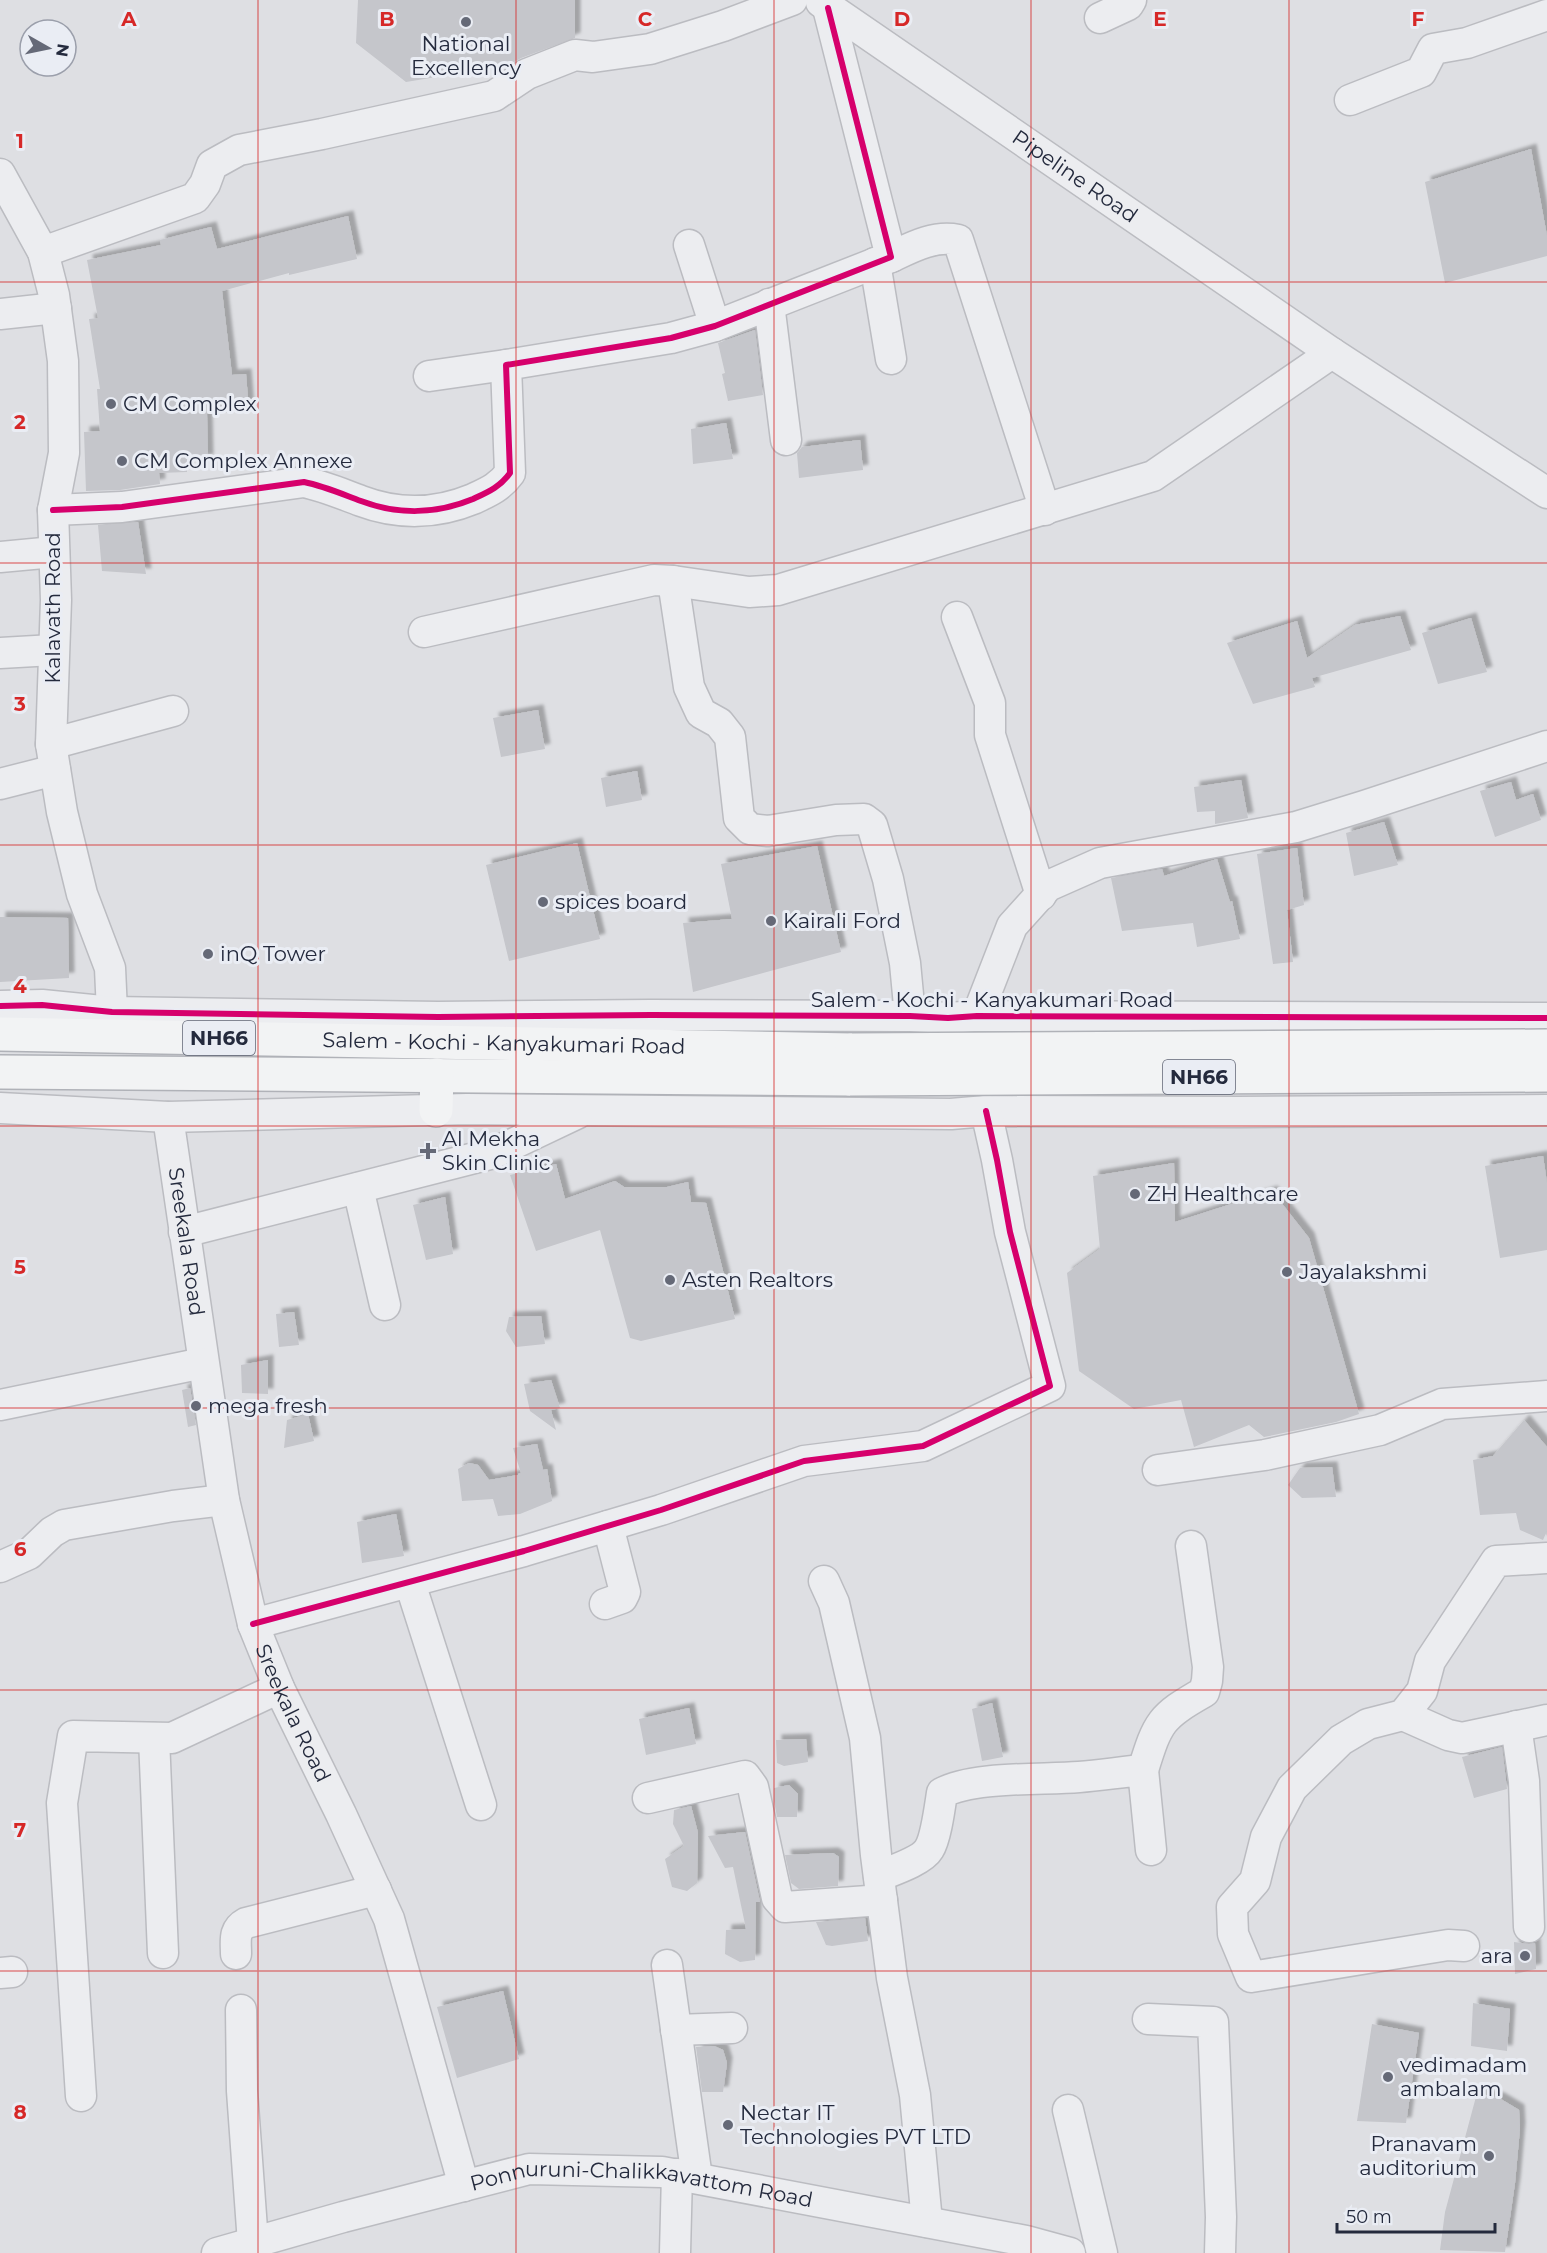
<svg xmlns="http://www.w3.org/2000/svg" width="1547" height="2253" viewBox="0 0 1547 2253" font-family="Montserrat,sans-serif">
<defs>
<filter id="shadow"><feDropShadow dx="5.5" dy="-5.5" stdDeviation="1.5" flood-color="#0004"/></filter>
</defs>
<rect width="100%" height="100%" fill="#dedfe3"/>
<path fill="#c5c6cb" filter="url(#shadow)" d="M358,0H575V38L521,58L509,65L406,82L356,43Z
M1531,149L1547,236V256L1445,283L1425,182Z
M348,216L357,259L289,275V273L222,291L232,375L246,374L249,411L207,414L208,460H187V472L159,473L160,484L120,490L86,491L84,432L100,431L97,389H100L89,319L98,318L87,260L161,245L160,240L211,227L217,249Z
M755,330L763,395L728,401L722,374L725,373L718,343Z
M726,423L733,459L693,464L691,429Z
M860,440L863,470L799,478L797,453L802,447Z
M138,522L146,574L102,571L98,525Z
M1400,616L1411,650L1312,678L1315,687L1253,704L1227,643L1297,621L1307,658L1355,625Z
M1471,618L1487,672L1438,684L1422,633Z
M538,710L545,749L501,757L493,718Z
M637,771L642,800L606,807L601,778Z
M1241,780L1248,818L1215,824V811L1197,812L1194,787Z
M1511,782L1516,800L1533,794L1541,820L1495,837L1480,791Z
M1384,822L1398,865L1354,876L1346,833Z
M577,843L600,939L509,961L486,865Z
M817,846L841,952L693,992L683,923L732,919L721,864Z
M1297,848L1304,905L1287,910L1293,962L1273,964L1257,854Z
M1217,859L1230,902L1232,901L1240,939L1197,947L1193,923L1122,931L1111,878L1162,869L1164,876Z
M0,917L68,918L69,978L0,982Z
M1543,1156L1547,1183V1250L1500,1258L1485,1166Z
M1174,1163L1175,1222L1272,1191L1309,1238L1359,1414L1336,1422L1264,1437L1249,1425L1194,1447L1181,1400L1134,1409L1079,1371L1067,1273L1100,1249L1093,1176Z
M556,1164L565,1199L615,1181L624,1187H667L688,1182L691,1202L706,1203L735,1319L641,1341L630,1338L600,1230L536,1251L510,1175Z
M445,1197L453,1254L426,1260L413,1205Z
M294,1312L299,1345L279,1347L276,1314Z
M541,1316L545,1344L516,1347L506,1331L509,1317Z
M268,1360V1394L242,1393L241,1365Z
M551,1380L560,1408L551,1410L556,1430L530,1411L524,1384Z
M190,1388L196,1425L188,1427L182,1390Z
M308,1414L314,1441L284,1448L287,1420Z
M1524,1420L1547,1447V1531L1543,1540L1520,1530L1516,1513L1480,1515L1473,1460L1493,1456Z
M537,1444L543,1470L547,1469L552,1501L520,1514L498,1516L493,1499L462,1501L458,1469L469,1463L478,1465L489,1480L518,1475V1474L521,1473L513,1448Z
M1332,1467L1336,1497L1302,1498L1288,1485L1300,1468Z
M396,1514L404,1556L362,1563L357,1522Z
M992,1703L1003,1757L982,1761L972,1709Z
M689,1708L696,1744L646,1755L639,1719Z
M806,1739L808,1762L784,1766L777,1763L776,1740Z
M1502,1747L1507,1789L1474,1798L1462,1757Z
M789,1785L798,1794L797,1817H777L774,1801V1788Z
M691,1806L698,1833L697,1883L687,1891L672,1887L665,1859L684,1846L673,1824L674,1810Z
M745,1832L760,1902H756L755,1960L740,1962L725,1954L726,1930L746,1929L733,1867L725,1868L708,1836Z
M833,1853L839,1857L838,1886L799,1889L791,1883L785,1855Z
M865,1918L868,1941L832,1946L826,1945L816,1922Z
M1514,1942L1529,1944L1535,1943L1536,1969L1515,1974Z
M503,1991L519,2059L457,2078L437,2007Z
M1473,2003L1510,2009L1507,2051L1471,2046Z
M1372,2024L1419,2033L1406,2123L1357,2121Z
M714,2046L723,2050L727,2063L723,2092H702L696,2047Z
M1477,2093L1499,2098L1519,2110L1520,2128L1515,2183L1505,2252L1440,2250L1445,2212Z"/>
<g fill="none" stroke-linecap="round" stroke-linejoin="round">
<defs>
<g id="minor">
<path id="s1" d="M821,2L1332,353L1547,493"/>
<path d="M1100,18L1128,5L1131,0"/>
<path d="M1350,100L1421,72L1433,49L1467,43L1547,15"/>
<path d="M0,174L43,252L54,295L63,361L64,453L53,510L56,600L51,744L62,812L82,894L110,968L112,1012"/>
<path d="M689,245L715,326"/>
<path d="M43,252L195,198L205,184L212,165L239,150L322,134L494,96L527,74L575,55L593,57L650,49L723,26L792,0"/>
<path d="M891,257C912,247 934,235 958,240L1045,510"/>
<path d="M875,263L891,359"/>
<path d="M769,304L786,440"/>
<path d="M0,314L56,308"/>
<path d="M429,376L506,365"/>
<path d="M53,510L122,507L304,482C324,486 342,494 361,501C398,515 437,514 473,499C488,492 500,487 510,473L506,365L671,338L715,326L891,257L828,8"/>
<path d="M0,557L54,552"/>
<path d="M673,581L689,687L701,713L719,723L730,737L739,818L750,829L768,831L836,820L864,819L872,825L888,879L905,963L910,1016"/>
<path d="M957,617L990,703V735L1041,895"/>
<path d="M424,632L654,580L673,581L749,592L778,590L1153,476L1332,353"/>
<path d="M0,653L53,650"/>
<path d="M51,744L173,711"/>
<path d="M0,784L55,770"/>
<path d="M0,1006L42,1005L112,1012L438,1017L651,1015L910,1016L948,1018L977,1016L1547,1018"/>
<path d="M977,1016L1012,926L1048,886L1100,863L1296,827L1364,806L1547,746"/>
<path d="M0,1108L168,1117L467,1109L951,1114L986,1111L1238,1112L1547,1110"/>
<path id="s2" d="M168,1117L224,1500L253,1624L279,1688L341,1814L389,1919L464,2186"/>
<path d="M358,1188L385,1305"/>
<path d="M184,1232L494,1153L578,1113"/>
<path d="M0,1405L203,1363"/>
<path d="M1158,1470L1265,1455L1380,1430L1442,1404L1547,1396"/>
<path d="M0,1567L29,1554L52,1532L64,1525L173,1506L224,1500"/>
<path d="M824,1581L834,1603L865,1738L876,1855L892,1978L915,2095L927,2222"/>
<path d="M410,1583L481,1805"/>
<path d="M605,1604L622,1598L625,1592L608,1526"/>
<path d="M253,1624L524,1551L661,1510L804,1461L923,1446L1050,1386L1010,1232L997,1160L986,1111"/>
<path d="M1403,1715L1448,1735L1462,1738L1547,1720"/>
<path d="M1516,1726L1524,1781L1529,1927"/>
<path d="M154,1738L163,1953"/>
<path d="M1143,1770C1158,1722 1160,1717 1204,1692L1207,1681L1208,1667L1191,1546"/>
<path d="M648,1798L745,1776L753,1787L777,1898L785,1907L882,1900"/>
<path d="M879,1876C891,1871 922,1861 929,1849C936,1838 940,1806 942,1793C973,1776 1042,1780 1079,1777C1101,1775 1122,1772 1143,1770L1151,1850"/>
<path d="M1464,1946L1448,1945L1251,1977L1233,1934L1232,1907L1255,1881L1266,1837L1292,1788L1341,1740L1368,1724L1403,1715L1422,1691L1430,1661L1496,1561L1547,1558"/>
<path d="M236,1954C236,1941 233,1930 246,1923L376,1890"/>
<path d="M667,1965L697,2178"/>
<path d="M0,1973L12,1972"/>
<path d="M241,2010L242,2091L253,2243"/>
<path d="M1148,2019L1213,2022L1221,2217L1220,2253"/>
<path d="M676,2030L732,2028"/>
<path d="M81,2096L62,1803L73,1736L172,1738L279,1688"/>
<path d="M1068,2110L1102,2253"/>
<path id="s3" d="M217,2253L343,2217L529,2169L662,2172L1026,2241L1070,2253"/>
<path d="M675,2253L677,2174"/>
</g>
<g id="highway">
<path id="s4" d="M0,1034L852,1050"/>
<path d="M0,1072L850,1079"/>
<path d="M436,1110L437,1075"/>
</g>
</defs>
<use href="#minor" stroke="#bbbcc1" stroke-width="33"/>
<use href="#highway" stroke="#b0b2b8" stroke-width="36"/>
<use href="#minor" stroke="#ecedf0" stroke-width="30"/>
<use href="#highway" stroke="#f2f3f4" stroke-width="33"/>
<defs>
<path id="highway-bridge" d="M852,1050L1547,1046
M850,1079L1547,1075"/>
</defs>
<use href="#highway-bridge" stroke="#b0b2b8" stroke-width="36" stroke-linecap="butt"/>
<use href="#highway-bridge" stroke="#f2f3f4" stroke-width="33"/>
<defs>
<path id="cycleway" d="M53,510L122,507L304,482C324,486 342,494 361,501C398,515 437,514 473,499C488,492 500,487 510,473L506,365L671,338L715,326L891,257L828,8
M0,1006L42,1005L112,1012L438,1017L651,1015L910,1016L948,1018L977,1016L1547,1018
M253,1624L524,1551L661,1510L804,1461L923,1446L1050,1386L1010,1232L997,1160L986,1111"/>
</defs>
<use href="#cycleway" stroke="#eaedf4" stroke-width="10"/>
<use href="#cycleway" stroke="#d6006c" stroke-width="6"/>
</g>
<path fill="none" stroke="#d62828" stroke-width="1.5" stroke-opacity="0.55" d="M258,0V2253M516,0V2253M774,0V2253M1031,0V2253M1289,0V2253M0,282H1547M0,563H1547M0,845H1547M0,1126H1547M0,1408H1547M0,1690H1547M0,1971H1547"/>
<g fill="#656977" stroke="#eaedf4" stroke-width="2">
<circle cx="466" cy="22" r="6"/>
<circle cx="111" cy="404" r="6"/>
<circle cx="122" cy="461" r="6"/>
<circle cx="543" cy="902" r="6"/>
<circle cx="771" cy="921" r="6"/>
<circle cx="208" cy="954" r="6"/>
<path d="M425 1142h6v6h6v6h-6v6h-6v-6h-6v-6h6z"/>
<circle cx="1135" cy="1194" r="6"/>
<circle cx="1287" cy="1272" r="6"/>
<circle cx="670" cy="1280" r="6"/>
<circle cx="196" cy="1406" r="6"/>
<circle cx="1525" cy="1956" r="6"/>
<circle cx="1388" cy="2077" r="6"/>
<circle cx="728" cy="2125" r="6"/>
<circle cx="1489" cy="2156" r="6"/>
</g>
<g text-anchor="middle" stroke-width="6" stroke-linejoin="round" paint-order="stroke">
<g fill="#eaedf4" stroke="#5f6474" stroke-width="1.5">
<rect x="183" y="1021" width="72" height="34" rx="4.5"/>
<rect x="1163" y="1060" width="72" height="34" rx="4.5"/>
</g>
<g font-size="20" font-weight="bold" fill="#242a3d">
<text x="219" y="1045">NH66</text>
<text x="1199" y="1084">NH66</text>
</g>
<g font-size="21" fill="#242a3d" stroke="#eaedf4" text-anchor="start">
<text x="466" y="51" text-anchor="middle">National<tspan x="466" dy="24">Excellency</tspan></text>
<text x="123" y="411">CM Complex</text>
<text x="134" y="468">CM Complex Annexe</text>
<text x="555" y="909">spices board</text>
<text x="783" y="928">Kairali Ford</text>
<text x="220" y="961">inQ Tower</text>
<text x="442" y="1146">Al Mekha<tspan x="442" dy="24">Skin Clinic</tspan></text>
<text x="1147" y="1201">ZH Healthcare</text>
<text x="1299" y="1279">Jayalakshmi</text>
<text x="682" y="1287">Asten Realtors</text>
<text x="208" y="1413">mega fresh</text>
<text x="1513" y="1963" text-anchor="end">ara</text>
<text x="1400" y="2072">vedimadam<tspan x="1400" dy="24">ambalam</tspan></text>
<text x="740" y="2120">Nectar IT<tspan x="740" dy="24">Technologies PVT LTD</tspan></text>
<text x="1477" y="2151" text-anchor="end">Pranavam<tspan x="1477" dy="24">auditorium</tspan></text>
</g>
<g font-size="21" fill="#242a3d" stroke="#eaedf4">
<text dy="7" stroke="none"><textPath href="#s1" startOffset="308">Pipeline Road</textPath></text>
<text transform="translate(53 608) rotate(-90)" y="7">Kalavath Road</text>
<text x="992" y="1007">Salem - Kochi - Kanyakumari Road</text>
<text dy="7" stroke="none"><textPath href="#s4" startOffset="504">Salem - Kochi - Kanyakumari Road</textPath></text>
<text dy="7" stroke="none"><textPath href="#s2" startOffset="126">Sreekala Road</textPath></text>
<text dy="7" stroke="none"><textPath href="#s2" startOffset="612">Sreekala Road</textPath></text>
<text dy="7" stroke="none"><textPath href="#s3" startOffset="436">Ponnuruni-Chalikkavattom Road</textPath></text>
</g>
</g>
<g font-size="20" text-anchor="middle" font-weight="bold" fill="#d62828" stroke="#eaedf4" stroke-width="6" stroke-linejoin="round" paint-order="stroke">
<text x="129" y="26">A</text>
<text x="387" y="26">B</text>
<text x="645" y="26">C</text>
<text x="902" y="26">D</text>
<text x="1160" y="26">E</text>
<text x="1418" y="26">F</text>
<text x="20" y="148">1</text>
<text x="20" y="429">2</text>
<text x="20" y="711">3</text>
<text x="20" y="993">4</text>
<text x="20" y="1274">5</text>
<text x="20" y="1556">6</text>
<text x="20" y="1837">7</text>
<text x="20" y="2119">8</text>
</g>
<g transform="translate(48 48) rotate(99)"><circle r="28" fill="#eaedf4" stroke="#9b9fab" stroke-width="1.5"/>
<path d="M0-4.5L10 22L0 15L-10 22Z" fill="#656977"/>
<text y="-9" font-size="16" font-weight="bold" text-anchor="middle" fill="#242a3d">N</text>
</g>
<path d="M1337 2223v9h158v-9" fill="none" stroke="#242a3d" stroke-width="3"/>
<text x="1346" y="2223" font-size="18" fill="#242a3d" stroke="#eaedf4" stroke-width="4.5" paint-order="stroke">50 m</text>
</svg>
